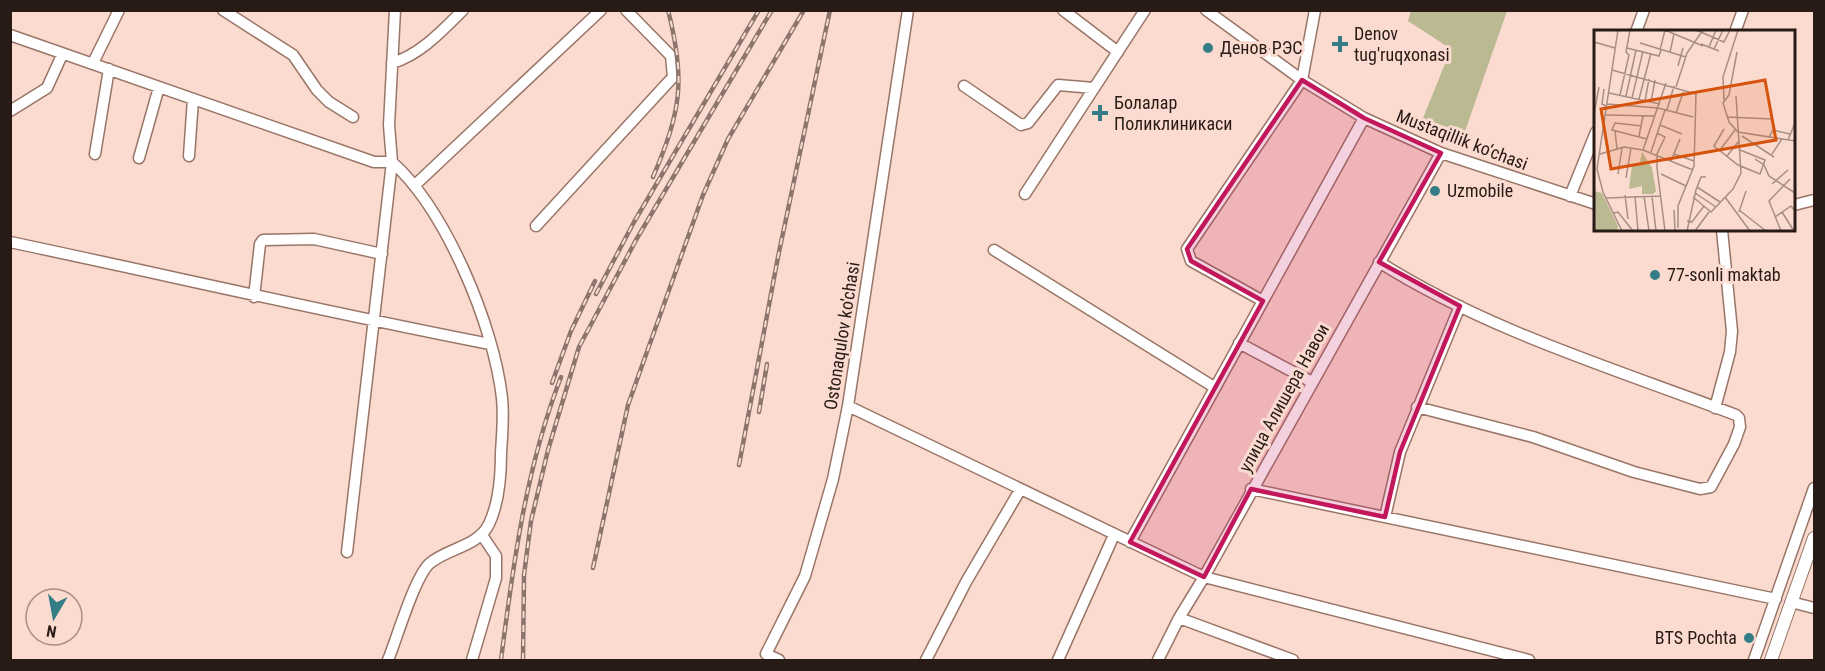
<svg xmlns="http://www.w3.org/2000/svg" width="1825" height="671" viewBox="0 0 1825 671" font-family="'Roboto Condensed',sans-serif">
<rect width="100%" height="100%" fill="#fbdbcf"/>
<path fill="#bab992" d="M1411,11H1507L1464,134L1423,118L1451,49L1408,21Z"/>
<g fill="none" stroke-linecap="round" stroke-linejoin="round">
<defs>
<path id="minor" d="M223,10L293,55L317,90L329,102L353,117
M1063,10L1118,52
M1206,10L1302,80L1364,118L1441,153L1596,204
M1636,32L1644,10
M1735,32L1743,10
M10,35L374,162H392C446,210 494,326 502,398C504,416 502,435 501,453C501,476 499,503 489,524C478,547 447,548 429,564C414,579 397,638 388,660
M93,63L119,10
M392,63C420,55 443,30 463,10
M964,86L1021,125L1028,123L1058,85L1094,88
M10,111L47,88L62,55
M95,154L109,69
M189,156L193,99
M139,158L159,87
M415,185L601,10
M1025,194L1145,10
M1570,196L1596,132
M1794,205L1814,200
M536,226L673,77L671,56L626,10
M10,242C171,276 330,313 490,344
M994,250L1214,387
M1379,262C1488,331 1616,369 1736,415L1739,418L1740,427L1734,444L1711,487L1700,489L1634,472L1533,437L1417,407
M254,297L260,244L263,240L314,239L382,254
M1263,301L1191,261L1187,249L1302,80L1315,10
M1239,343L1312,382
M848,406L1204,577L1529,660
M1715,408L1730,352L1732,331L1722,230
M1251,489L1776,599
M1385,517L1400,452L1460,306
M1130,542L1364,118
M347,552L392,162L389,125L395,10
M1791,602L1814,608
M1179,618L1293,660
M472,660L496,578V556L482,535
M779,660L766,654L805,576L833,479L848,406L908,10
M926,660L966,582L1020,490
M1058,660L1114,535
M1158,660L1179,618L1204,577L1441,153
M1754,660L1814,488"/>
<path id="major" d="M1771,660L1814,538"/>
</defs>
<use href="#minor" stroke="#997567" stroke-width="13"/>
<use href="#major" stroke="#997567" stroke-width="14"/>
<use href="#minor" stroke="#fff" stroke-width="10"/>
<use href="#major" stroke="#fff" stroke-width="12"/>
<defs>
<path id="rail" d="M653,177C681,111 686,81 668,10
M596,294L634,222L759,10
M552,383L571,331L595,281
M759,412L767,364
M739,465L778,257L830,10
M593,568L628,405L703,195L728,139L804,10
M501,660C513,565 526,467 561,377
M523,660L524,575L531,521L548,450L579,347L636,240L772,10"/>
</defs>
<use href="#rail" stroke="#8b756d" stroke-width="4.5"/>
<use href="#rail" stroke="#fbdbcf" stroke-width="2" stroke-dasharray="7" stroke-linecap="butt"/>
</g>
<path fill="#c2185b" fill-opacity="0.2" stroke="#c2185b" stroke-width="4.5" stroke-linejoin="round" d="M1302,80L1364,118L1441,153L1379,262L1460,306L1400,452L1385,517L1251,489L1204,577L1130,542L1263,301L1191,261L1187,249Z"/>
<g fill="#357d86" stroke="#fbdbcf" stroke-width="2">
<path d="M1337 35h6v6h6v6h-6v6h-6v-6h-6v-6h6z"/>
<circle cx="1208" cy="48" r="6"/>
<path d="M1097 104h6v6h6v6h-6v6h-6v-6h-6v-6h6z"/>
<circle cx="1435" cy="191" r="6"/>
<circle cx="1655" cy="275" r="6"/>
<circle cx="1749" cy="638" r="6"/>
</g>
<g text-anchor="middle" stroke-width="6" stroke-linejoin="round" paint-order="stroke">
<g font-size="18" fill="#281a15" stroke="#fbdbcf" text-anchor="start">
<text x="1354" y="40">Denov<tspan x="1354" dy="21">tug'ruqxonasi</tspan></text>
<text x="1220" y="54">Денов РЭС</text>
<text x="1114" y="109">Болалар<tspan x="1114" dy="21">Поликлиникаси</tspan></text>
<text x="1447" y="197">Uzmobile</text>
<text x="1667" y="281">77-sonli maktab</text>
<text x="1737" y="644" text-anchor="end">BTS Pochta</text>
</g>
<g font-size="18" fill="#281a15" stroke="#fbdbcf">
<text transform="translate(1462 140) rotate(21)" y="6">Mustaqillik ko‘chasi</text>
<text transform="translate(842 336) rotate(-81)" y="6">Ostonaqulov ko'chasi</text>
<text transform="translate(1284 398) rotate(-61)" y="6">улица Алишера Навои</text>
</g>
</g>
<g transform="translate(1594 30)">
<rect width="201" height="201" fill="#fbdbcf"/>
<path d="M48,122L58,138L62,161L59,164H48V156L35,159L38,135L45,136ZM0,161L8,163L24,196L23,201H0Z" fill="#bab992"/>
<path fill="none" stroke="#a78e85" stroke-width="1.5" d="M24,0L3,139L9,162L28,201M71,0L109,16M102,0L130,12L136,0M0,12L21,18M46,13L92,27M107,14L125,21M115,17L122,0M33,18L65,26L67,20M120,19L129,0M66,20L71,0M76,22L80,4M143,22L135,65L129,73L135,92L144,102L201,111M84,36L89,18M18,40L102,64L100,136L84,176V198M82,57L93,23L109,0M10,59L8,74L12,76M15,63L66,74M26,65L35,25L32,22L36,0M32,66L42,20M38,68L49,21M45,69L57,23M130,70L129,47L144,0M51,71L55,49M57,72L61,50M13,74L64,78L99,87M73,80L80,56M82,83L90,60M0,84L5,57M12,85L61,86M133,87L179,89M66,95L88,104M48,96L21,93L18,100L53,109M130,99L120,116L144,135L166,144L171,130L146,120M21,101L23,119M63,103L71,107L63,124V138L71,201M45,106L49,86M148,106L180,127M175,107L179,100L196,104M194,110L201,93M49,120L72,53M126,120L141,100M57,122L71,80M6,124L30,117L49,120L99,140M80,124L100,131M178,124L188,109M133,126L145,111M161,129L170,135L175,146L201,163M77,131L86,109M24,144L28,118M67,144L92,156M32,148L37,118M178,154L194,140M103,157L126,172M101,163L122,177M31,165L34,189M41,166L44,201M50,166L55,201M58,166L62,201M99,167L117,182L139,159L147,143L142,66M131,167L156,201M12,168L67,166M80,180L81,200M145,180L172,201M145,182L152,161M188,182L200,201M20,183L24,182L39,201M181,187L197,176L201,181M93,191L98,192L110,176M93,201L102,160L107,147H112M101,201L115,182M187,201L175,171L196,149"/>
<path fill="#d5530d" fill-opacity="0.15" stroke="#d5530d" stroke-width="3" d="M171,50L182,110L17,139L7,79Z"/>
<rect width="201" height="201" fill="none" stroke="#281a15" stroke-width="3"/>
</g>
<rect width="1825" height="671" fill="none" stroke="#281a15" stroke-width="24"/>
<g transform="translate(54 617) rotate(190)"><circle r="28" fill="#fbdbcf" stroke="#a78e85" stroke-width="1.5"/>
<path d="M0-4.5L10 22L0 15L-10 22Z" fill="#357d86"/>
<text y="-9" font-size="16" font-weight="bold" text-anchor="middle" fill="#281a15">N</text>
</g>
</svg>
